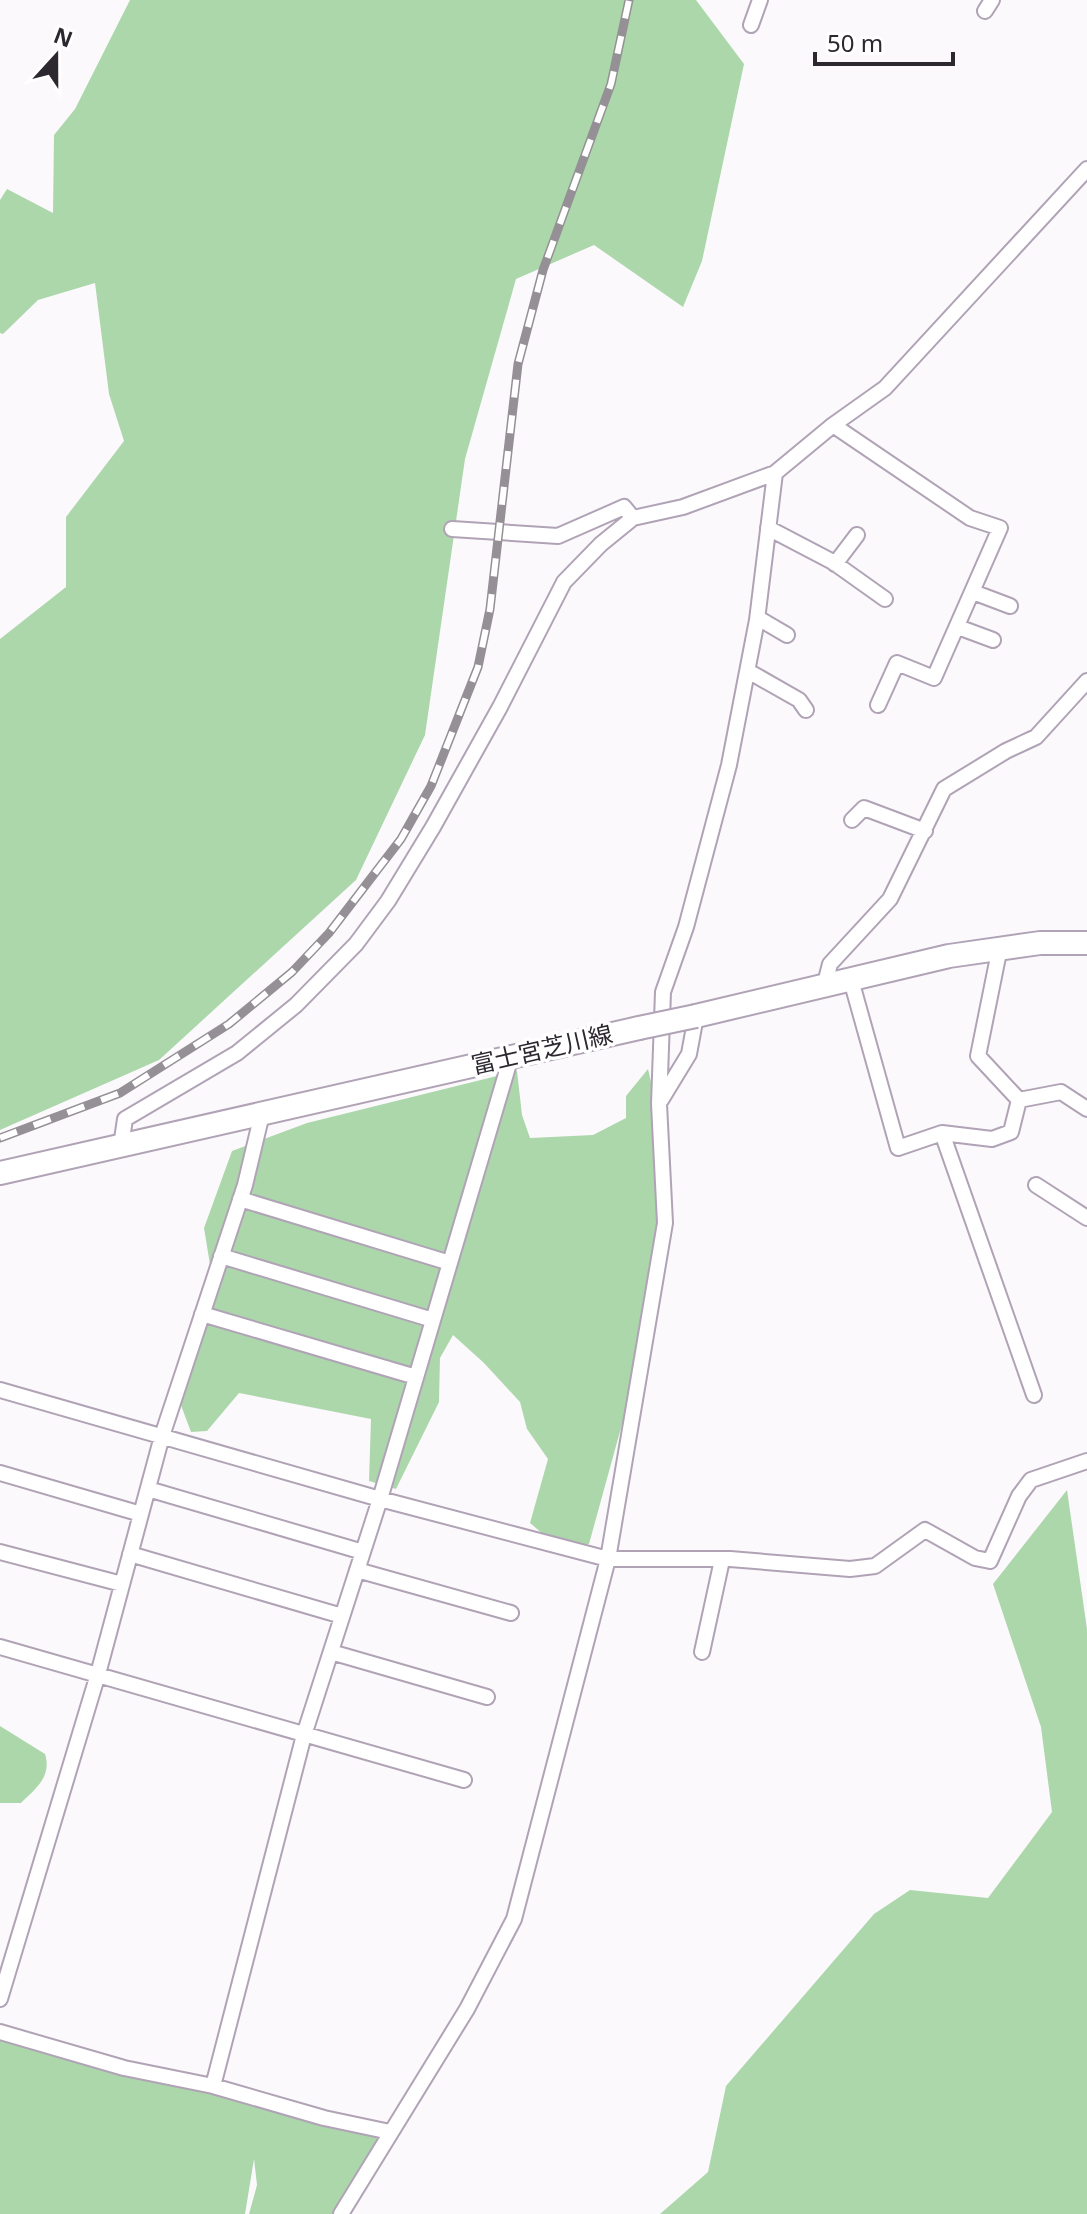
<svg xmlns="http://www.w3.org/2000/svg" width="1087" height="2214" viewBox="0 0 1087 2214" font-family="'Noto Sans','Noto Sans JP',sans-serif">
<rect width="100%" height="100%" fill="#fcf9fd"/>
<path fill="#acd7ab" d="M130,0H696L744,64L702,261L683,307L594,245L516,279L465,459L425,735L356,880L159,1060L0,1130V639L66,587V517L124,441L109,394L95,283L38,300L3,334L0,333V200L7,189L53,213L54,135L75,109Z
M648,1069L667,1151V1261L589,1544L557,1546L530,1523L548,1459L527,1429L520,1402L484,1363L453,1335L440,1358L439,1402L396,1489L369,1481L371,1419L239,1393L207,1431L191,1432L176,1392L215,1295L204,1228L232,1151L307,1123L517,1071L522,1115L530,1138L593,1135L626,1118V1096Z
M1067,1490L1087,1629V2214H660L708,2172L726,2086L874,1914L910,1890L988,1898L1052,1812L1041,1727L993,1584Z
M0,1726L45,1754C52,1777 36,1788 21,1803H0Z
M0,2026L236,2093L291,2117L390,2132L341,2214H249L257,2185L254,2159L245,2214H0Z"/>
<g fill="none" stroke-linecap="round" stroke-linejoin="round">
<defs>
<path id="street" d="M985,11L992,0
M751,25L760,0
M833,425L970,518L1000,528L934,678L897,663L878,705
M768,528L833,562L885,599
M452,529L558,536L624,507L633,518
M835,564L857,535
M973,592L1010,606
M758,618L787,635
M958,627L993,640
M748,671L799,700L806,710
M852,820L864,808L925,831
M1000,947L978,1056L1019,1100L1061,1092L1087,1109
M851,980L898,1148L942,1133L1034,1395
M824,987L830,964L890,899L944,789L1006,751L1036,737L1087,681
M661,1100L689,1054L696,1016
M942,1133L992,1139L1011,1132L1019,1100
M121,1146L125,1119L237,1053L296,1005L356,944L388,901L433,827L500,707L564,582L601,544L633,518L683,507L775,473L833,425L885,388L1087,169
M1036,1185L1087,1218
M240,1199L450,1263
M221,1256L433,1320
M202,1314L416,1377
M0,1390L380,1499L608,1559H730L850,1569L875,1566L925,1530L975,1558L990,1561L1019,1496L1031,1480L1087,1461
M0,1473L141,1514
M148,1489L363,1552
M0,1552L122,1584
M130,1554L342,1616
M357,1570L511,1613
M0,1647L464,1780
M331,1652L487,1697
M702,1652L722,1560
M0,1999L98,1674L162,1436L245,1185L262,1114
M0,2032L124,2068L213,2086L324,2118L390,2132
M213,2086L304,1735L380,1499L511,1057
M341,2214L467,2009L514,1919L608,1559L665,1223L659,1104L663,992L686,927L729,765L757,620L775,473"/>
<path id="primary" d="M696,1016L949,956L1040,943H1087
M0,1173L639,1028"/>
</defs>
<use href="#street" stroke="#b0a3b6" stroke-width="18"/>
<use href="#primary" stroke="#b0a3b6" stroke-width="26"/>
<use href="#street" stroke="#fff" stroke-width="14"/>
<use href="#primary" stroke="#fff" stroke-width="22"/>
<defs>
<path id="rail" d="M0,1138L120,1093L229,1024L292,972L329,933L401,839L431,786L478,667L490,609L518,364L543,270L611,84L629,0"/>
</defs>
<use href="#rail" stroke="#959096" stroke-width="9"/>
<use href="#rail" stroke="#fff" stroke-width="6" stroke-dasharray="18" stroke-linecap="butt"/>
<defs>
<path id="primary-bridge" d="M639,1028L696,1016"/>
</defs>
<use href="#primary-bridge" stroke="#b0a3b6" stroke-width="26" stroke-linecap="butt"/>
<use href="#primary-bridge" stroke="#fff" stroke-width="22"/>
</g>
<g text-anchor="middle" stroke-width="7" stroke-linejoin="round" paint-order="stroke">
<g font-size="24" fill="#2d272f" stroke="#fff">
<text transform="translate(542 1050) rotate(-13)" y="8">富士宮芝川線</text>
</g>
</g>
<g transform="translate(56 56) rotate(21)" stroke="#ffffff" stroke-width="6" paint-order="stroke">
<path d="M0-6L14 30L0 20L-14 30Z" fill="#2d272f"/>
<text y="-12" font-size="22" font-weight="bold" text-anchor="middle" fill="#2d272f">N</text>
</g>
<path d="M815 52v12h138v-12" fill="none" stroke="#2d272f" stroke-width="4"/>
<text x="827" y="52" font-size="24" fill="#2d272f" stroke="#ffffff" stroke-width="6" paint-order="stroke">50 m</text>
</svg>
